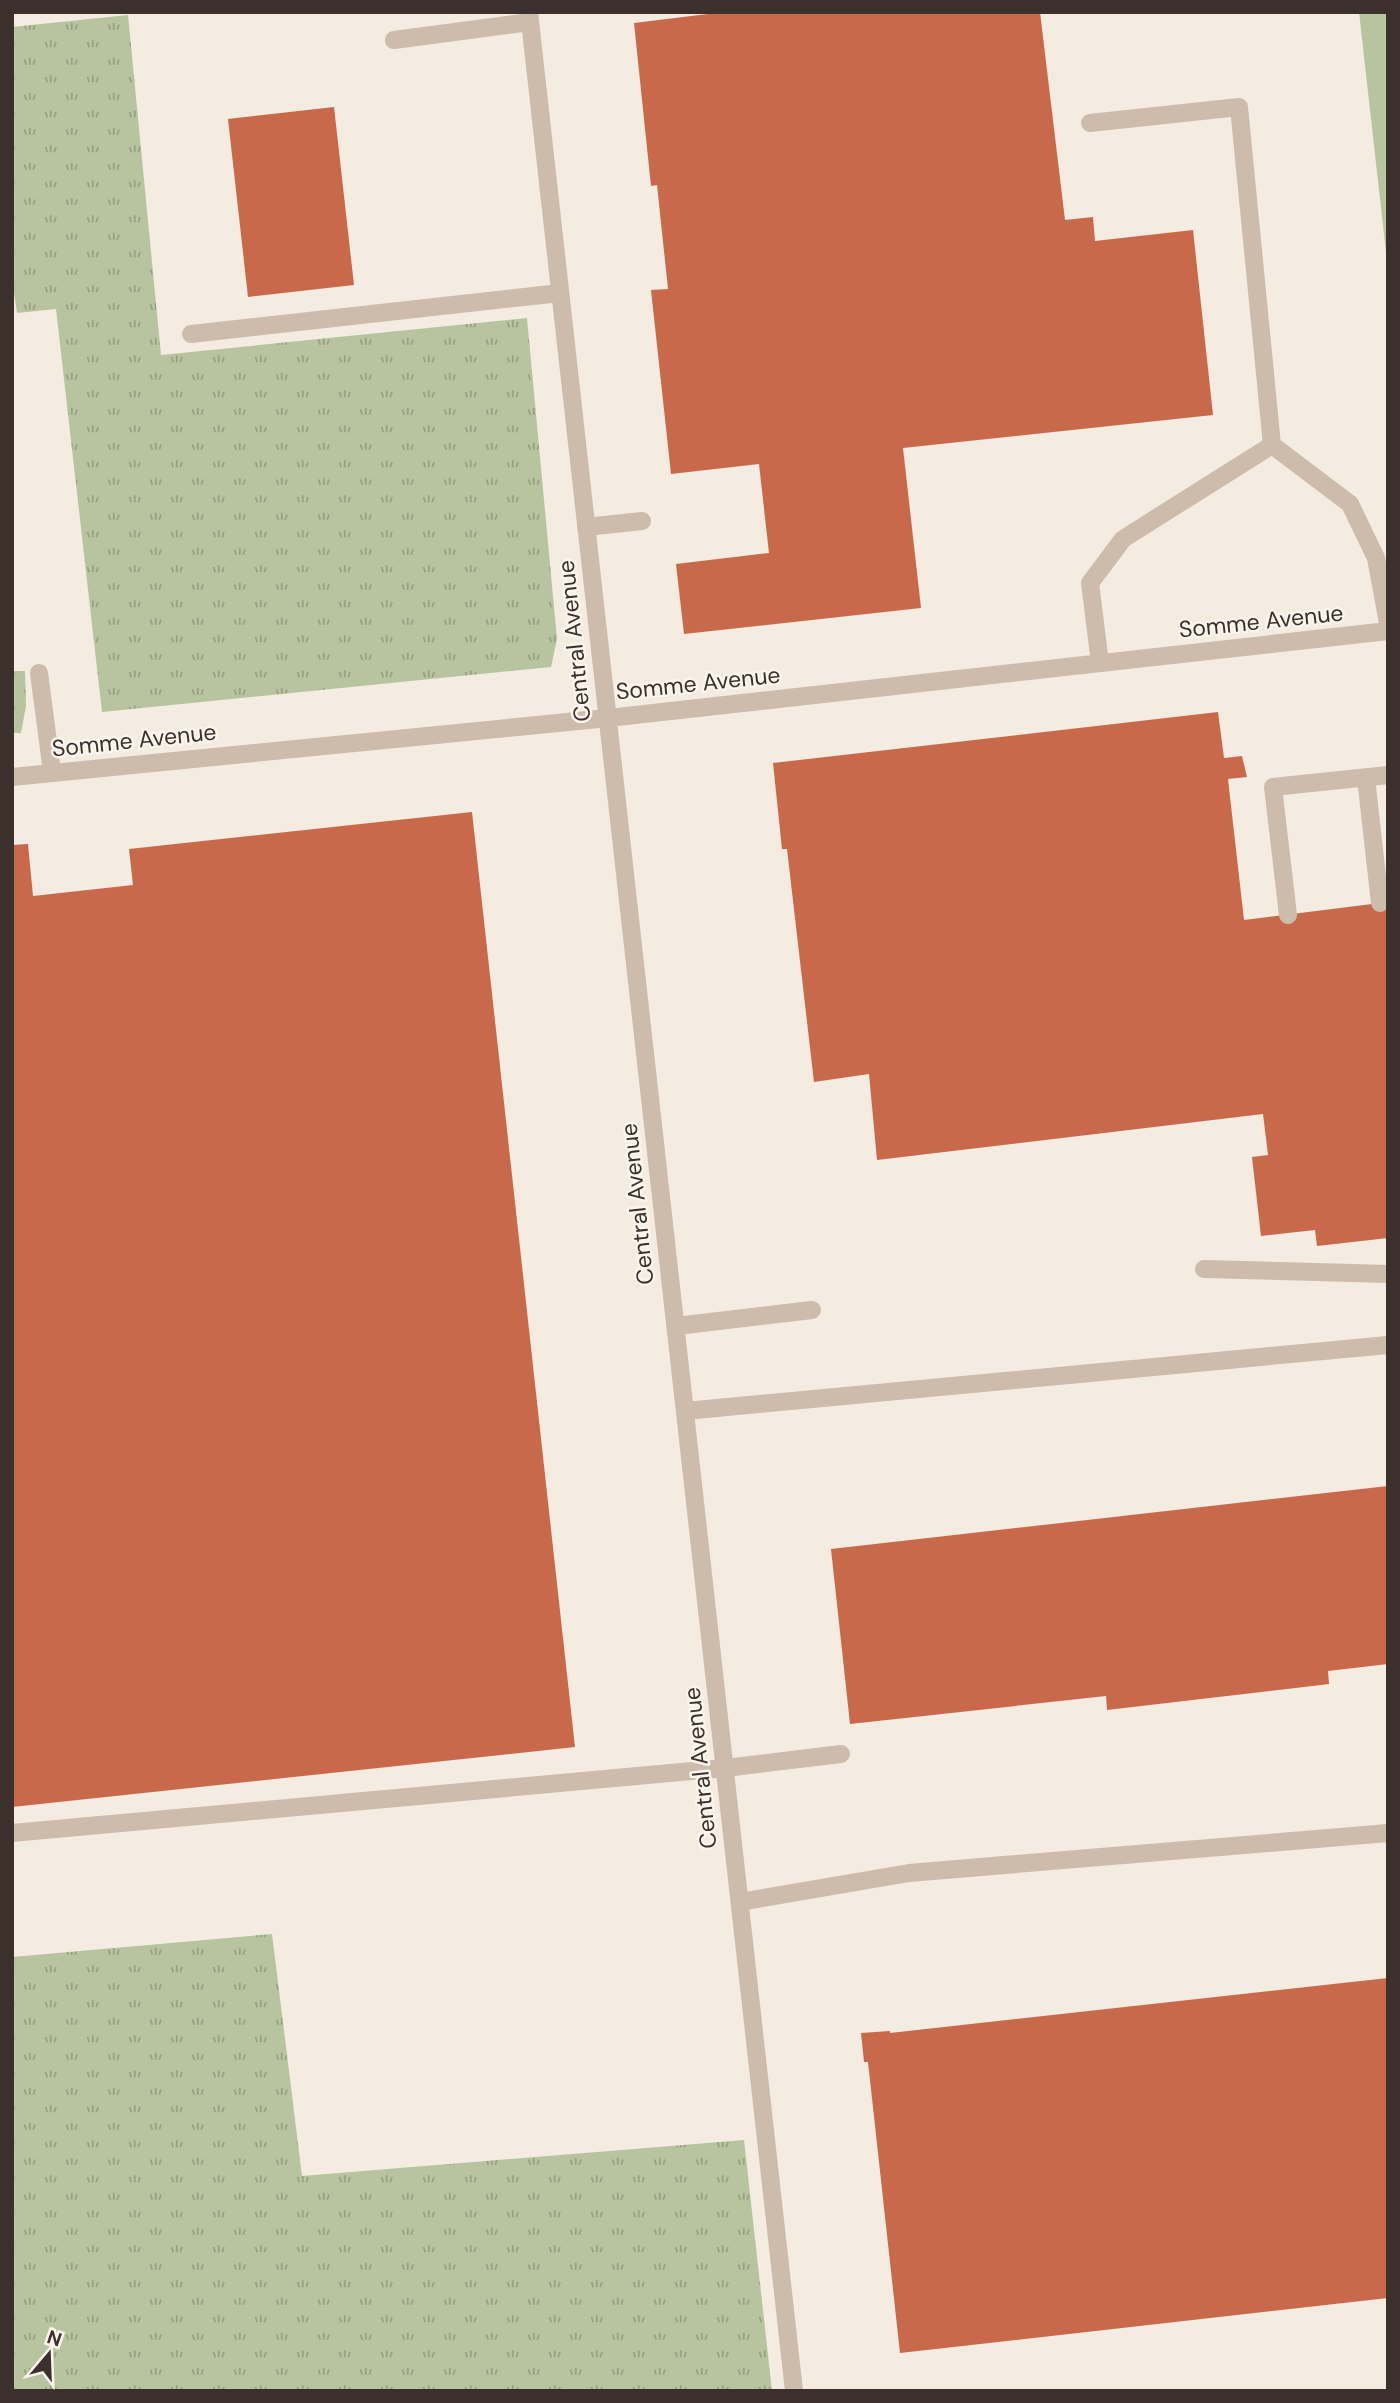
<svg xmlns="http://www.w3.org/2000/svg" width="1400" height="2403" viewBox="0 0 1400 2403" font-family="'DM Sans',sans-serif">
<defs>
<pattern id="grass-tufts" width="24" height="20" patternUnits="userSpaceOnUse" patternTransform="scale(1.75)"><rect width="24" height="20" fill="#b8c4a0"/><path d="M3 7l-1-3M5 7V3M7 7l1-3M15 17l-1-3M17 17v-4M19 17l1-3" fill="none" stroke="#97a083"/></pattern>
</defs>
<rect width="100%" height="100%" fill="#f4ebe1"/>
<path fill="url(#grass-tufts)" d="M128,15L161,355L527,318L557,639L551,667L102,712L56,309L17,313L12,279V27Z
M12,671H25L26,706L21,733H12Z
M272,1934L302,2176L744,2140L772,2391H12V1957Z"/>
<path fill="#b8c4a0" d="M1359,12H1388V270Z"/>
<path fill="#c8694b" d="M724,12H1040L1065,220L1093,217L1095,241L1193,230L1213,415L903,448L921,608L684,634L676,564L769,553L759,464L671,474L651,290L668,289L657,185L651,186L634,23Z
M334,107L354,285L248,297L228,119Z
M1218,712L1224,758L1242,756L1247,777L1228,779L1244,920L1388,902V1238L1317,1246L1315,1230L1261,1236L1252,1157L1268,1155L1263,1114L877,1160L869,1074L814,1082L787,849H782L773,763Z
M472,812L575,1747L12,1807V845L28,844L33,896L133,885L129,849Z
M1388,1486V1664L1328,1671L1329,1684L1107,1710L1106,1696L850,1724L831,1549Z
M1388,1978V2298L900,2353L868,2062H864L861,2033L890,2031V2033Z"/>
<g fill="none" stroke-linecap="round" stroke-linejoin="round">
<path stroke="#cdbbac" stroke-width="18" d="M529,12L794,2391
M394,40L530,22
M1090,123L1239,107L1272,445L1123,539L1090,583L1100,663
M191,334L560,293
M1272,445L1350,504L1376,558L1388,623
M586,527L642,521
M39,673L52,772
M12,777L608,718L1388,631
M1366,778L1380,903
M1288,915L1273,787L1388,775
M1204,1269L1388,1274
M676,1326L812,1310
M685,1411L1388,1345
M12,1833L725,1768L841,1754
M740,1902L909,1873L1388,1833"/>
</g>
<g text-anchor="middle" stroke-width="5" stroke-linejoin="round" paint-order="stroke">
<g font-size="23" fill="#3b302b" stroke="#fbf5ee">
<text transform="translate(1261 621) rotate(-6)" y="8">Somme Avenue</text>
<text transform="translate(574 641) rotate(-96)" y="8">Central Avenue</text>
<text transform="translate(698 683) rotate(-6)" y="8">Somme Avenue</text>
<text transform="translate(134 740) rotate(-6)" y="8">Somme Avenue</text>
<text transform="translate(637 1204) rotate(-96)" y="8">Central Avenue</text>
<text transform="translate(700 1768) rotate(-96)" y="8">Central Avenue</text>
</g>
</g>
<rect width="1400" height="2403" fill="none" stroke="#3b302b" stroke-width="28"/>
<g transform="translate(49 2354) rotate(19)" stroke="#fbf5ee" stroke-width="5" paint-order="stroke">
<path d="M0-5L12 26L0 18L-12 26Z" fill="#3b302b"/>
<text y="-10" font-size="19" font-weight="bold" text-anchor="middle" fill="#3b302b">N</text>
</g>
</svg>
